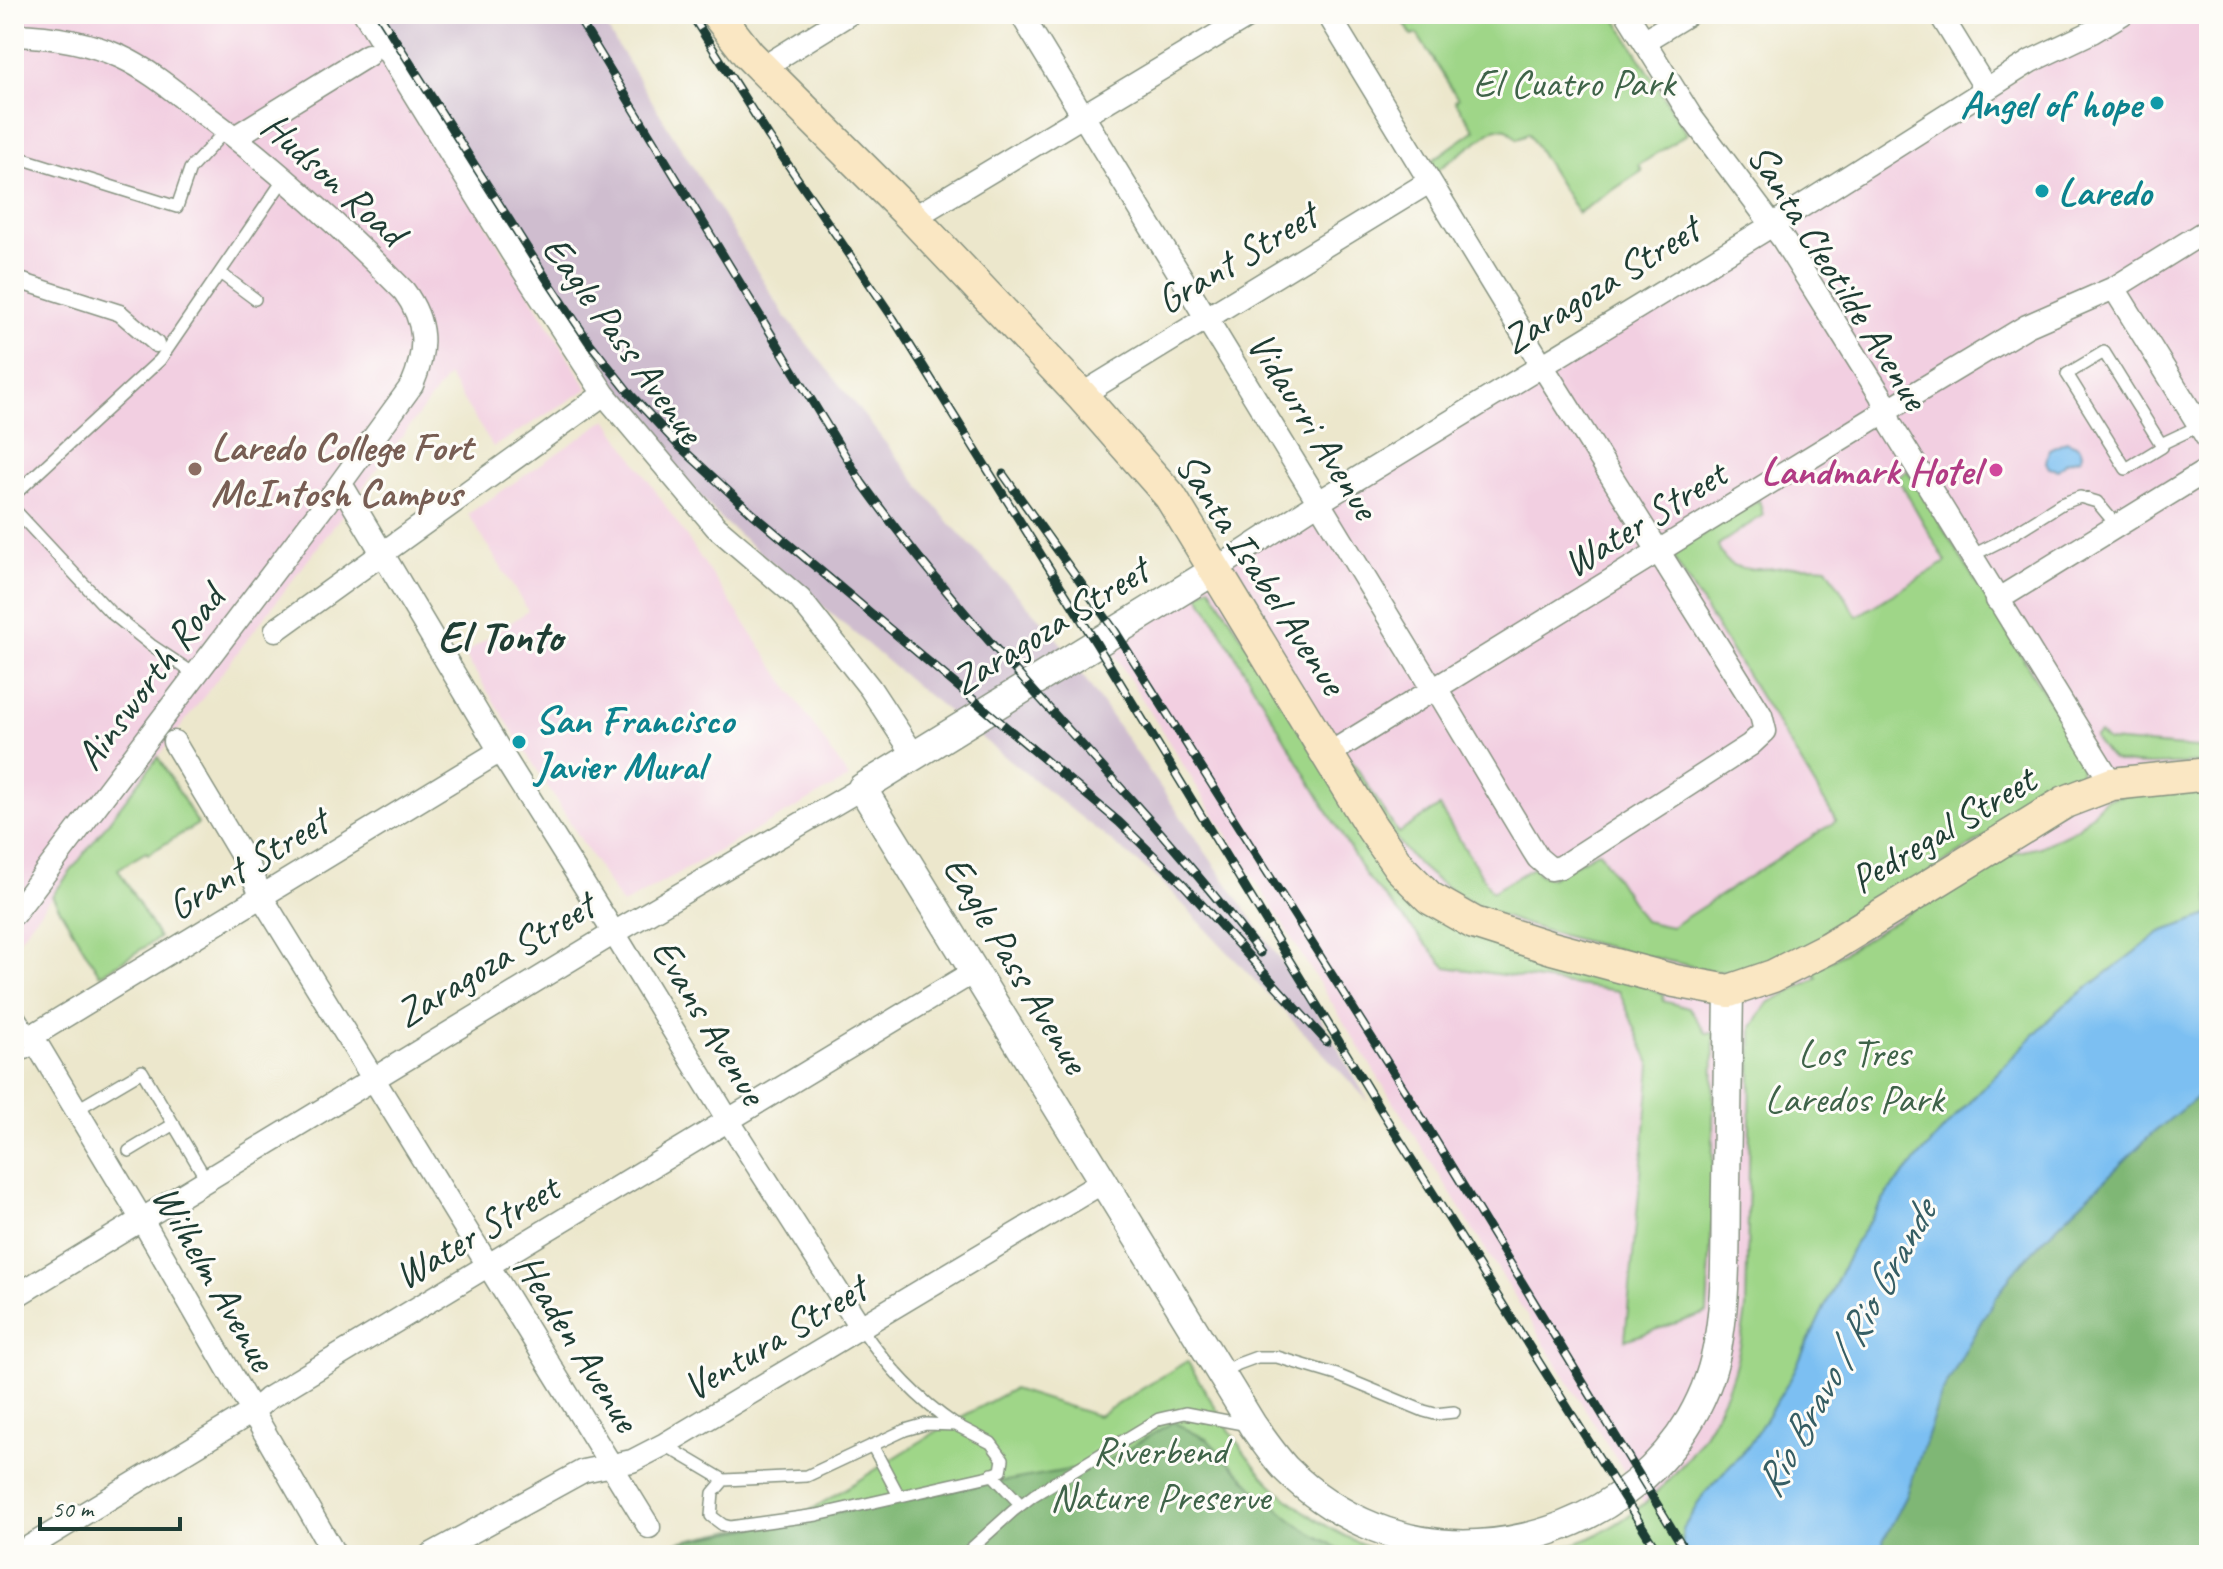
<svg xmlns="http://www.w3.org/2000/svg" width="2223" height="1569" viewBox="0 0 2223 1569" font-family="Caveat,sans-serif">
<rect width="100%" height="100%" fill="#fdfcf7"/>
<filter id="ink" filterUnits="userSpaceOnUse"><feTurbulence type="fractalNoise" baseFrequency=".0125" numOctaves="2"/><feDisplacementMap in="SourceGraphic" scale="16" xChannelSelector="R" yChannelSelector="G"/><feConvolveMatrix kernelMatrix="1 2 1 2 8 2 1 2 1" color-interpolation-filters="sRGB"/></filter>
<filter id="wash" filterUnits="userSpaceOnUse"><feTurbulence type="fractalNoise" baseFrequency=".006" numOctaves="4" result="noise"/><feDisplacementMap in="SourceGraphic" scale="32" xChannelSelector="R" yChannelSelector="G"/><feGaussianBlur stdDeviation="1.8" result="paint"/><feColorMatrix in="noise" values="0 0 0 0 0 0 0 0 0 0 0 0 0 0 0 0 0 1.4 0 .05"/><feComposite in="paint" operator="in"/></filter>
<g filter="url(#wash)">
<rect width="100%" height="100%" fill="#ece7cc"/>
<path fill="#f2cfe1" d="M14,14H357L588,389L493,447L448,376L14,946Z
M2122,14H2209V915L2161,932L2057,1011L1854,1245L1801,1358L1703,1495L1683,1529L1682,1555H1676L1104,638Z
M607,419L849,778L622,905L464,654L528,611L468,514Z"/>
<path fill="#cfbdcf" d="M378,14H598L785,316L945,518L1054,634L1320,1017L1369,1102L1161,881L915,685L723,521L635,426Z"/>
<path fill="#9fd688" stroke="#5f8a5e" stroke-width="2" d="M1399,14H1613L1687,134L1639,165L1642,171L1578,213L1528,133L1517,139L1507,129L1496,128L1433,173L1427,164L1475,130L1455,101L1458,99L1417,34L1412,36Z
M1907,470L2079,749C2083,760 2082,767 2079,777L1813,946L1739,973L1712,971C1676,963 1640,954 1604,946C1535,929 1462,911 1412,858C1386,830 1367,794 1347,761L1351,759L1398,833L1439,807L1492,892L1534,867L1540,875L1550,878L1599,851L1644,921L1671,927L1836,821L1783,733L1676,562L1674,555L1678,550L1759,500L1763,515L1718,545C1726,579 1769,568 1795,566C1806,566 1816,566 1827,567L1857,616L1946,562L1897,477Z
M1210,586L1394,880L1664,994L1663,1001L1689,1008L1706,1033H1714L1712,1220L1707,1313L1625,1340L1651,1066L1619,991L1446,967L1366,876L1199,594Z
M2099,733L2108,741L2209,749V762C2185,763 2135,769 2115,760C2105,755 2100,745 2094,737Z
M158,757L198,824L148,854L146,852L118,869L159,938L100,975L52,896Z
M2153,789L2209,791V915L2161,932L2057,1011L1954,1118L1890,1190L1854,1245L1790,1380L1748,1447L1703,1495L1683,1529L1682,1555H1538C1555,1550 1573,1545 1590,1538C1647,1512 1695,1459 1721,1403C1736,1373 1742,1341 1746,1308L1752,1027L1768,1003L1817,978L1814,971L2001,856L2040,847L2077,829L2106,799Z
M1187,1361C1208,1394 1227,1430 1251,1461C1283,1503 1343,1542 1395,1555H657L678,1542L803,1515L950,1423L1013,1389L1098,1416Z"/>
<path fill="#7fb774" stroke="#4f7a54" stroke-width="2" d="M2209,1087V1555H1885L1883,1541L1906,1497L1941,1395L1983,1318L2012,1273L2050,1233L2153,1133Z
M1173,1422L1208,1440L1255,1489L1299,1526L1350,1555H657L678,1542L954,1490L1102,1464Z"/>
<path fill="#7bbff2" stroke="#4d7e93" stroke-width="2" d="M2066,441L2079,446L2082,452L2081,458L2066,462L2058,470L2049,468L2046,462L2049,449Z
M2209,915V1087L2153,1133L2050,1233L2012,1273L1983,1318L1941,1395L1906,1497L1883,1541L1885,1555H1682L1683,1529L1703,1495L1748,1447L1790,1380L1854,1245L1890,1190L1954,1118L2057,1011L2161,932Z"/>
</g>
<g filter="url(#ink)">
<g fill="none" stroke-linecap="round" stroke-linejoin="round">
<defs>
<path id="service" d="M14,156L177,207L190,169L226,130
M220,273L255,299
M2161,444L2104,352L2067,374L2126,469L2162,447L2161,444L2199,426
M14,495L160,360L284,179
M14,509L110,612L151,645L196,675
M1971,556L2005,539L2061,504L2080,497L2097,502L2117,526
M14,1007L32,1036
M14,1060L38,1046
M76,1110L142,1071L206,1179
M129,1151L174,1124
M861,1328C887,1366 916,1398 954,1424
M1221,1374L1238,1364L1257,1357H1277L1337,1375L1424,1411L1435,1414L1454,1412
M665,1445L724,1480L807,1476L905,1430L926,1424L956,1425L991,1443L1003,1459L1001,1471L989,1476L817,1515L730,1527L723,1525L711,1516L713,1493L724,1480
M872,1445L899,1496
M992,1474L1021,1505
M964,1555L1013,1511L1034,1495L1159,1419L1185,1413L1248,1425"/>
<path id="pedestrian" d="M14,279L120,313L156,344"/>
<path id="minor" d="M365,14L512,253L604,394L716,527L800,599L870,688L914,755
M1021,14L1433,690L1442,698L1533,850L1538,858L1551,869L1561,867L1750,745L1765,731L1761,715L1543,367L1328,14
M1627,14L1692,118L1782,238L1881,396L1891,425L2112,784
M1940,14L1986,89
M14,35C50,36 88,42 121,57C147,69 170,88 192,105C267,160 338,224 404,291C427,322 427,350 412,385L332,495L14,914
M1644,41L1688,14
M762,68L849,14
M235,137L368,55
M913,218L1252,14
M2114,288L2209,441
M1081,395L1429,182
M341,484L500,751L614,933L728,1120L861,1328
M1215,570L1319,502L1761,232L2031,61L2092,32L2122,14
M1997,600L2209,469
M276,630L604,394
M174,742L251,871L261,896L649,1527
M1327,755L1886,411L2027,326L2114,288L2209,229
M14,1297L614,933L862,788
M16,1555L252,1412L267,1399L975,971
M335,1555L141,1218L32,1036L500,751
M430,1555L583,1471L632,1461L665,1444L1103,1182"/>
<path id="tertiary" d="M1215,570L862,788L1253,1426C1263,1440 1274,1456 1286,1469C1337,1520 1405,1548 1478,1544C1595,1538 1702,1456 1719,1337C1727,1287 1725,1236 1726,1185C1727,1120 1728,1056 1729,991"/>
<path id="secondary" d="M717,14L749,55L913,218L1081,395L1170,496L1372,828L1400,868L1430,898L1474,923L1552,948L1675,981L1729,991L1773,976L1828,948L2065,802L2112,784L2209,774"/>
</defs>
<use href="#service" stroke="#869280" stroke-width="14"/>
<use href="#pedestrian" stroke="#869280" stroke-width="19"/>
<use href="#minor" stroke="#869280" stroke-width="25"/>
<use href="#tertiary" stroke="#869280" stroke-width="31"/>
<use href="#secondary" stroke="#869280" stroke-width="35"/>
<use href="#service" stroke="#fff" stroke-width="11"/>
<use href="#pedestrian" stroke="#fff" stroke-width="16"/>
<use href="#minor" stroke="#fff" stroke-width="22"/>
<use href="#tertiary" stroke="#fff" stroke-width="28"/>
<use href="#secondary" stroke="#fae7c3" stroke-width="32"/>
<defs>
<path id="rail" d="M379,14L546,278L589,342L631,395L677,444L753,514L1119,822L1183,884L1327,1042
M576,14L862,483C982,650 1135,790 1260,953
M691,14L769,137L893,318L1096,643L1382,1112L1660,1555
M1003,474L1115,631L1409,1097L1688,1555"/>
</defs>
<use href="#rail" stroke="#1f3d34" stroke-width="9"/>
<use href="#rail" stroke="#fdfcf7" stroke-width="6" stroke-dasharray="18" stroke-linecap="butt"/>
</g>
</g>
<g fill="#0f9aa8" stroke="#fdfcf7" stroke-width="3">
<circle cx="2157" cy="103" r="8"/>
<circle cx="2042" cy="191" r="8"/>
<circle cx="519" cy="742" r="8"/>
</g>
<circle fill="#8d6e63" stroke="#fdfcf7" stroke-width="3" cx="195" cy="469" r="8"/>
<circle fill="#d1479c" stroke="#fdfcf7" stroke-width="3" cx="1996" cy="470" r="8"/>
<g text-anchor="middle" stroke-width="6" stroke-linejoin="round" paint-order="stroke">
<g font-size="40" fill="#3f6349" stroke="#fdfcf7">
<text x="1574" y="96">El Cuatro Park</text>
<text x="1854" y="1066">Los Tres<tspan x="1854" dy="46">Laredos Park</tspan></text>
<text x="1160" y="1464">Riverbend<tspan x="1160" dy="46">Nature Preserve</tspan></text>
</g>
<g font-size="40" font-weight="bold" fill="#0d838f" stroke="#fdfcf7" text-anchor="start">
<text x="2141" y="117" text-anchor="end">Angel of hope</text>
<text x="2058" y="205">Laredo</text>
<text x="535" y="733">San Francisco<tspan x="535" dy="46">Javier Mural</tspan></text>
</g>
<g font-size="40" fill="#1f3d34" stroke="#fdfcf7">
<text transform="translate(334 178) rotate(42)" y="14">Hudson Road</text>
<text transform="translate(1236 257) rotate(-31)" y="14">Grant Street</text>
<text transform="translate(1839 276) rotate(58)" y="14">Santa Cleotilde Avenue</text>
<text transform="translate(1600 284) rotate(-32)" y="14">Zaragoza Street</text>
<text transform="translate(624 339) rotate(54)" y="14">Eagle Pass Avenue</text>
<text transform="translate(1314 425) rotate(58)" y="14">Vidaurri Avenue</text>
<text transform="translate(1644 518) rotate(-32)" y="14">Water Street</text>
<text transform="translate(1262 573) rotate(57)" y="14">Santa Isabel Avenue</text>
<text transform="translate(1049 625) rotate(-32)" y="14">Zaragoza Street</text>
<text transform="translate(149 677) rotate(-53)" y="14">Ainsworth Road</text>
<text transform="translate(1942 829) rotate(-31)" y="14">Pedregal Street</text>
<text transform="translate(247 863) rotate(-31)" y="14">Grant Street</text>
<text transform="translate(494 959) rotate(-31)" y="14">Zaragoza Street</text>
<text transform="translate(1017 964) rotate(59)" y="14">Eagle Pass Avenue</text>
<text transform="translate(710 1021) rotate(59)" y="14">Evans Avenue</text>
<text transform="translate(476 1231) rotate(-31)" y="14">Water Street</text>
<text transform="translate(215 1277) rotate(60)" y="14">Wilhelm Avenue</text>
<text transform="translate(774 1337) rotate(-31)" y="14">Ventura Street</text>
<text transform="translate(578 1342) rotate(58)" y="14">Headen Avenue</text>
</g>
<g font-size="40" font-weight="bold" fill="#785e54" stroke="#fdfcf7" text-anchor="start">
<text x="211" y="460">Laredo College Fort<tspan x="211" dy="46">McIntosh Campus</tspan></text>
</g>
<g font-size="40" font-weight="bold" fill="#b23c85" stroke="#fdfcf7" text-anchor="end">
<text x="1980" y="484">Landmark Hotel</text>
</g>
<g font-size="42" font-style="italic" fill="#365e64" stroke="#fdfcf7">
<text transform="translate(1844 1348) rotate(-61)" y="15">Río Bravo / Rio Grande</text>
</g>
<g font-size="44" font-weight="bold" fill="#1f3d34" stroke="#fdfcf7">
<text x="500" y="651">El Tonto</text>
</g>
</g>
<rect width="2223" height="1569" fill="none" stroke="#fdfcf7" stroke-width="48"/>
<path d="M40 1517v12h140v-12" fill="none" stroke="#1f3d34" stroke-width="4"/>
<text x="52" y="1517" font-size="24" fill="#1f3d34" stroke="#fdfcf7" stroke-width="6" paint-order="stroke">50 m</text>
</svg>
